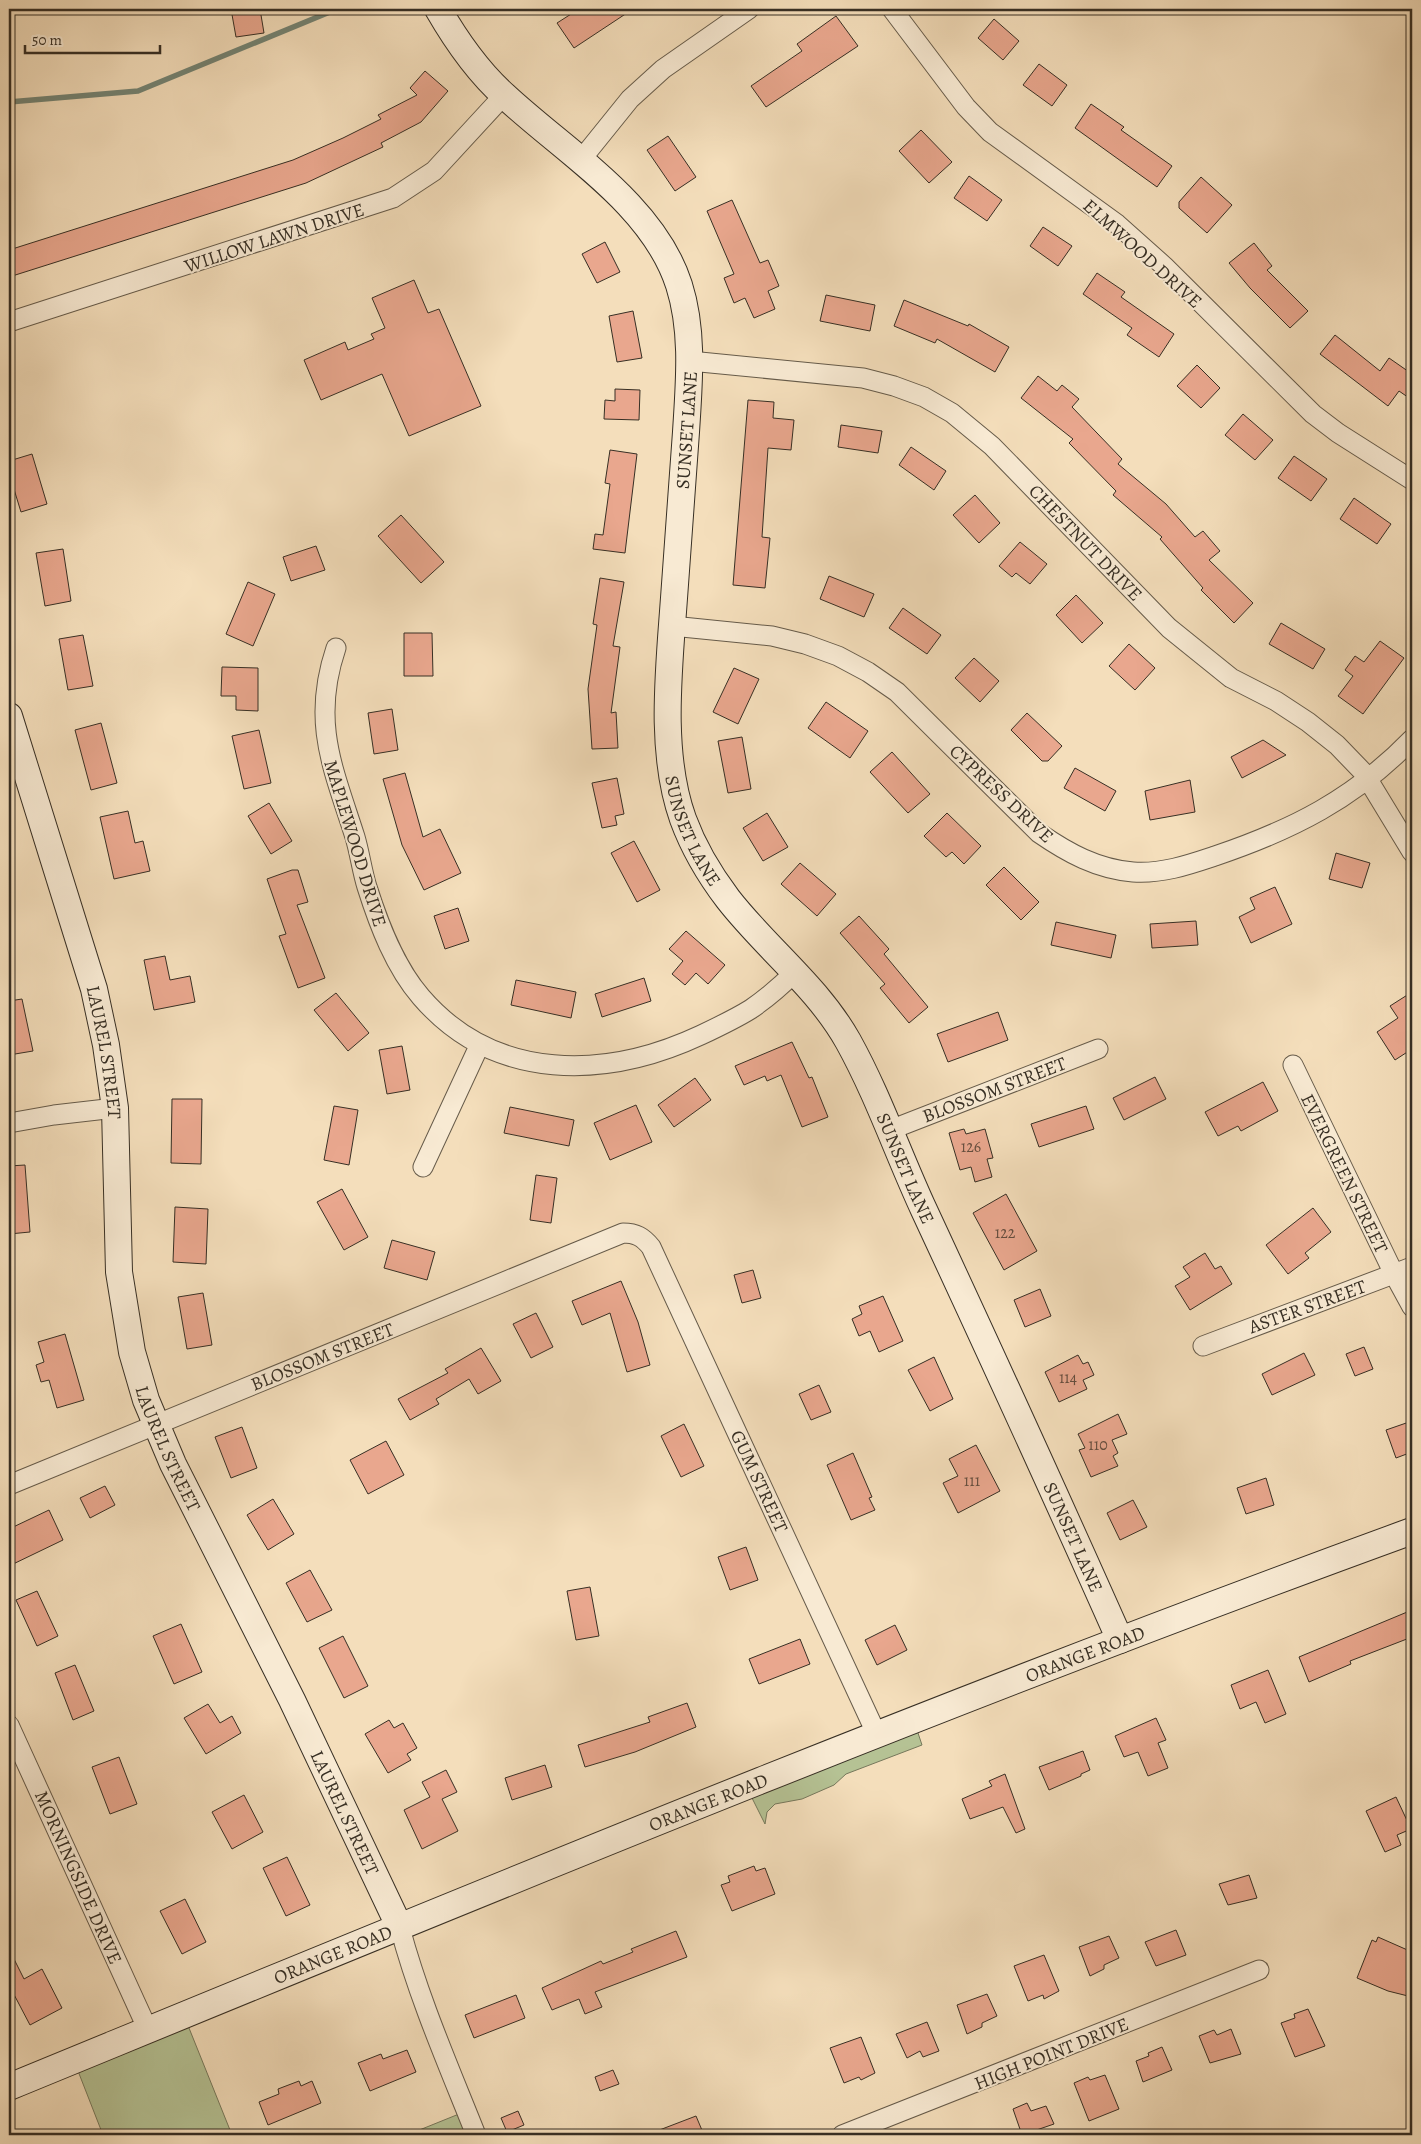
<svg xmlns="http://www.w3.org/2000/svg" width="1421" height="2144" viewBox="0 0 1421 2144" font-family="Alegreya,serif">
<rect width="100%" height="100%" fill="#f4debb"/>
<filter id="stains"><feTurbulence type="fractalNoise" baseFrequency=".004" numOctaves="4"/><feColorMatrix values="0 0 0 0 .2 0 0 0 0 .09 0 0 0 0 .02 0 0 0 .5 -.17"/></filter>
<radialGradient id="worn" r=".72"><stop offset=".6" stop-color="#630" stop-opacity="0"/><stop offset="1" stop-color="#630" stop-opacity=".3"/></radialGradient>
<path fill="#b5c294" stroke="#76785c" d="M916,1727L922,1745L846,1774L834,1785L802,1799L775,1804L767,1812L765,1824L750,1794Z
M187,2023L232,2135H103L78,2071Z
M459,2114L467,2135H407Z"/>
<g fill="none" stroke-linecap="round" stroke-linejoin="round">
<path stroke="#748474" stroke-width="5.5" d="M9,102L138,91L337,9"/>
</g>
<path fill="#e9a78e" stroke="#372f24" d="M231,9H260L264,33L236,37Z
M579,9H633L574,48L557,23Z
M836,16L858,46L766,107L751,86L802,51L797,44Z
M994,19L1019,41L1003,60L978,38Z
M1039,64L1067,85L1052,106L1023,85Z
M425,71L448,91L421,122L381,143L383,147L306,183L9,277V250L293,160L343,138L381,119L378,115L417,95L410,88Z
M1091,104L1124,127L1121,130L1172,166L1157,187L1075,128Z
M921,130L952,162L929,183L899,151Z
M668,136L696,177L675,191L647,150Z
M969,176L1002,200L987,221L954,198Z
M1201,177L1232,205L1207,233L1179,208V202Z
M732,200L760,263L768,260L779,286L768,291L775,309L754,318L745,298L734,303L724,278L734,274L707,211Z
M1043,227L1072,246L1058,266L1030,246Z
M605,242L620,272L597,283L582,254Z
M1254,243L1272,266L1267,270L1308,311L1290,328L1250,288L1229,263Z
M1097,273L1125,292L1121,297L1174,334L1159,357L1127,335L1132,328L1083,294Z
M414,280L428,313L439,309L481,406L409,436L382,374L321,400L304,360L345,342L348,350L374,339L371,334L385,328L372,298Z
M826,295L875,305L870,331L820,321Z
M904,300L968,326L969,324L1009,347L995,372L937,339L935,343L894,326Z
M633,311L642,358L617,362L609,316Z
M1335,335L1380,371L1389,358L1412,374V400L1399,391L1388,406L1320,354Z
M1197,365L1220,388L1201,408L1177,386Z
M1038,376L1057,391L1062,385L1079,399L1072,407L1122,459L1118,464L1166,504L1195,537L1203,531L1220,551L1209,560L1253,603L1234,623L1201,590L1203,588L1160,539L1162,537L1113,495L1116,491L1069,443L1073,439L1021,398Z
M615,389L640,390L639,420L604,419L605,400L615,401Z
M748,400L774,402L773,418L794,420L791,450L768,448L762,537L770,538L765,588L733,585Z
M1243,414L1273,440L1255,460L1225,435Z
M841,425L882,431L878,453L838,447Z
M911,447L946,471L934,490L899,465Z
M610,450L637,454L625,553L593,549L595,534L603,535L610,484L605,483Z
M32,454L47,504L21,512L9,473V461Z
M1294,456L1327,479L1311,501L1278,478Z
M975,495L1000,523L979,543L953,515Z
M1354,498L1391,524L1377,544L1340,519Z
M401,515L444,562L421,583L378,536Z
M1020,542L1047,564L1030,584L1016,573L1012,577L999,566Z
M316,546L325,570L291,581L283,557Z
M63,549L71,601L45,606L36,553Z
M829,576L874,594L864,617L820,599Z
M600,578L624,582L613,646L620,647L611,713L616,712L618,748L592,749L588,689L597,625L593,624Z
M248,582L275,594L253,646L226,634Z
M1076,595L1103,623L1082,643L1056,615Z
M903,608L941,635L927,654L889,628Z
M1281,623L1325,649L1313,669L1269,644Z
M404,633H432L433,676H404Z
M83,635L93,686L68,690L59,639Z
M1380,641L1404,658L1363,714L1338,696L1353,676L1345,670L1355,656L1364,662Z
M1129,644L1155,668L1135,690L1109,666Z
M974,658L999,681L980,702L955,678Z
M222,667L258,668V711L236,710V696H221Z
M734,668L759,679L738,724L713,712Z
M826,702L868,731L850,758L808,728Z
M392,709L398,750L374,754L368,713Z
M1027,713L1062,746L1048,761H1042L1011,730Z
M101,723L117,783L91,790L75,730Z
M259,730L271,783L244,789L232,736Z
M742,737L751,789L728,793L718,741Z
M1263,740L1286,755L1242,778L1231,757Z
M892,752L930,794L908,813L870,772Z
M1075,768L1116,791L1105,811L1064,788Z
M405,773L423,837L440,829L461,873L424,890L402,845L383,779Z
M617,778L624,814L615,816L617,825L602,828L592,783Z
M1190,780L1195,812L1150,820L1145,791Z
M269,803L292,841L271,854L248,816Z
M128,811L135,843L143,841L150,871L114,879L100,817Z
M767,813L788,847L763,861L743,828Z
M947,813L981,846L964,864L952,852L946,857L924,836Z
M634,841L660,890L637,902L611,853Z
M1336,853L1370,863L1362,888L1329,879Z
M800,863L836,894L817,916L781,884Z
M1004,867L1039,902L1021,920L986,885Z
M292,870H298L308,902L297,905L325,978L298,988L279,936L286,934L267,879Z
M1275,887L1292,924L1251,943L1239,917L1255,909L1250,898Z
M458,908L469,941L445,949L434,916Z
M859,916L889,949L884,954L928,1007L909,1023L880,988L885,984L840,933Z
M1196,921L1198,945L1152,948L1150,924Z
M1056,922L1116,935L1111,958L1051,945Z
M686,931L725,965L708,984L696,973L685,985L672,974L683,961L669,949Z
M165,956L170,980L190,976L195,1002L154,1010L144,960Z
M644,978L651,1001L602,1017L595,994Z
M516,980L576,992L571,1018L511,1005Z
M1412,992V1049L1395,1060L1377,1032L1398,1018L1390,1006Z
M336,993L369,1033L348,1051L314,1010Z
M22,999L33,1051L9,1055V1001Z
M998,1012L1008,1040L948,1062L937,1034Z
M792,1042L809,1078L812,1077L828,1117L802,1127L781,1075L767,1081L765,1076L744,1085L735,1066Z
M402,1046L410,1090L387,1094L379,1050Z
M1155,1077L1166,1099L1124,1120L1113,1098Z
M695,1078L711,1100L674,1127L658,1105Z
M1263,1082L1278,1111L1241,1131L1238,1126L1218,1136L1205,1112Z
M172,1099H202L201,1164L171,1163Z
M636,1105L652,1142L610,1160L594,1123Z
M334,1106L358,1110L349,1165L324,1160Z
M1086,1106L1094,1129L1039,1147L1031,1124Z
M510,1107L574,1120L569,1146L504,1133Z
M964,1129L966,1134L985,1129L993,1158L987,1159L992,1177L975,1182L971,1167L960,1170L949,1133Z
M25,1165L30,1232L9,1234V1166Z
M536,1175L557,1178L551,1223L530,1220Z
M342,1189L368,1237L344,1250L317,1202Z
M1006,1194L1037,1251L1004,1270L973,1213Z
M175,1207L208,1209L206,1264L173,1262Z
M1313,1208L1331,1232L1305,1253L1309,1258L1288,1274L1266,1245Z
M392,1240L435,1252L427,1280L384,1268Z
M1205,1253L1215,1269L1221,1266L1232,1284L1190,1310L1175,1286L1190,1277L1183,1267Z
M753,1270L761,1298L742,1303L734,1275Z
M621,1281L638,1322L650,1365L627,1372L610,1313L582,1325L572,1301Z
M1040,1289L1051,1316L1025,1327L1014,1300Z
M203,1293L212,1345L187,1349L178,1297Z
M883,1296L903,1341L879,1352L870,1331L859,1336L852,1319L862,1314L859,1306Z
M536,1313L553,1347L531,1358L513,1324Z
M65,1334L84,1400L57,1408L49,1380L41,1382L36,1365L44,1362L38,1342Z
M1364,1347L1373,1369L1355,1376L1346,1354Z
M481,1348L501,1381L478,1394L469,1379L436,1399L439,1404L410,1420L398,1399L448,1373L445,1369Z
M1304,1353L1315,1375L1272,1395L1262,1374Z
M1078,1355L1083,1364L1088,1362L1094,1375L1083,1380L1087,1389L1059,1402L1045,1372Z
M934,1357L953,1399L930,1411L908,1370Z
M819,1385L831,1412L811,1420L799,1394Z
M1118,1414L1127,1434L1112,1440L1118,1453L1113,1456L1118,1466L1091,1477L1079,1450L1085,1448L1078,1434Z
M1412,1421V1452L1396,1458L1386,1430Z
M684,1424L704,1466L681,1477L661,1436Z
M242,1427L257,1468L231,1478L215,1437Z
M386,1441L404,1475L368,1494L350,1460Z
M976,1445L1000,1491L958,1513L943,1483L958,1476L949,1459Z
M853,1453L872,1497L869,1498L875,1510L851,1520L827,1465Z
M1266,1478L1274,1505L1246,1514L1237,1488Z
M105,1486L115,1505L90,1518L80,1498Z
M273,1499L294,1534L268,1550L247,1515Z
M1133,1500L1147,1527L1120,1540L1107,1513Z
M49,1510L63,1540L9,1566V1529Z
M746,1547L758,1580L730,1590L718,1557Z
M310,1570L332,1610L307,1622L286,1583Z
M590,1587L599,1636L576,1640L567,1591Z
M37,1591L58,1636L37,1646L16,1600Z
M1412,1610V1637L1350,1661L1351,1664L1309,1682L1299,1657Z
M181,1624L202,1672L174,1684L153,1636Z
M895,1625L907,1650L877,1665L865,1640Z
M343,1636L368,1686L344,1698L319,1648Z
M800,1639L810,1664L759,1684L749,1659Z
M75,1665L94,1711L73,1720L55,1673Z
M1268,1670L1286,1714L1265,1723L1256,1702L1240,1709L1231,1685Z
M687,1703L696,1727L635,1752L585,1767L578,1745L650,1722L648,1717Z
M208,1704L220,1723L232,1716L241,1733L206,1754L184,1718Z
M1156,1718L1166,1740L1158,1743L1168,1768L1148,1776L1138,1752L1124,1757L1115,1736Z
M389,1720L394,1728L403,1723L417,1748L407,1754L411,1760L388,1773L365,1734Z
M1083,1751L1090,1770L1081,1774V1776L1049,1790L1039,1767Z
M119,1757L137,1804L110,1814L92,1767Z
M545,1765L552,1787L512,1800L505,1778Z
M446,1770L457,1792L442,1799L458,1831L422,1849L404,1810L430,1797L422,1782Z
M1005,1774L1025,1829L1016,1833L1003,1807L970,1819L962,1799L992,1786L989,1781Z
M244,1795L263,1832L232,1849L212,1812Z
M1396,1797L1411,1829L1397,1835L1401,1845L1385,1852L1366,1811Z
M287,1857L310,1905L286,1916L263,1868Z
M754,1866L756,1871L765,1868L775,1894L732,1911L721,1885L730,1882L728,1876Z
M1249,1875L1257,1898L1228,1905L1219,1884Z
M185,1899L206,1942L182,1954L160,1911Z
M1176,1930L1186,1955L1156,1966L1145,1942Z
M676,1931L687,1957L595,1992L602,2007L585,2014L579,1999L552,2010L542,1988L601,1961L603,1964L633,1952L631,1949Z
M1109,1936L1119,1958L1104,1965V1969L1090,1976L1079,1947Z
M1378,1937L1412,1952V1997L1388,1991L1357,1978L1372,1940L1376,1942Z
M9,1949L24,1979L42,1969L62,2008L30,2025L9,1985Z
M1044,1955L1059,1991L1044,1999L1043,1995L1028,2001L1014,1966Z
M987,1994L997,2016L982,2023V2027L967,2034L957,2005Z
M516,1995L525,2018L474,2038L465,2015Z
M1308,2009L1325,2046L1295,2057L1281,2023L1295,2018L1294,2014Z
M927,2022L939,2051L923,2057L920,2051L907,2058L896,2034Z
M1231,2029L1241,2054L1210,2063L1199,2036L1214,2030L1217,2035Z
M861,2037L875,2073L861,2080L859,2077L844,2083L830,2048Z
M1162,2047L1172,2070L1143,2082L1136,2061L1149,2056L1148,2053Z
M407,2050L416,2072L370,2091L358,2063L381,2054L383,2059Z
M613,2070L619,2084L600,2091L595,2077Z
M1105,2075L1119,2109L1089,2121L1074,2083L1088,2077L1090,2080Z
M299,2081L301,2086L312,2081L321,2103L268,2125L259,2102L279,2094L278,2089Z
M1027,2103L1031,2111L1046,2106L1054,2124L1022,2135L1013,2109Z
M518,2111L524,2125L507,2132L501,2118Z
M696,2116L704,2135H649V2134Z"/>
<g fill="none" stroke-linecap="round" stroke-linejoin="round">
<defs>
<path id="street" d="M892,9L966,107L990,132L1117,224L1164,266L1313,414L1338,433L1412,480
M580,161L630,99L663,69L749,9
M9,322L393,198L434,171L504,95
M690,361L863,378L894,386L924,397L952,413L992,446L1169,628L1231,678L1276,701L1308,722L1337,745L1364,773L1412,852
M672,626L772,636L805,644L838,656L868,672L897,692L1039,833C1068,853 1097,869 1133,872C1162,874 1188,865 1215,856C1292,830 1354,799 1412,739
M336,648C311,722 333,768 355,837C360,854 362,871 367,887C379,925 395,967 421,997C495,1083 607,1079 701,1035C718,1027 735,1019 751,1009C767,998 782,985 796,971
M1293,1065L1394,1274L1412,1307
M9,1123L54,1115L115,1108
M890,1130L1098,1049
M423,1167L480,1044
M1203,1346L1412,1267
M9,1485L623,1233C636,1233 643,1237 651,1247L877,1735
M9,1725L148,2030
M400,1928C419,1999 449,2067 476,2135
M842,2135L1259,1970"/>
<g id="secondary">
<path id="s1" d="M438,9C457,42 477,71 505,96C565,152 653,204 679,285C694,332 689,383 686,432C682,487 678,543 674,598C669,669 659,752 683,819C694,849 709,874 728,899C766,948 817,986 848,1041C878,1095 898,1154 924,1210C990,1352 1056,1496 1120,1640"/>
<path id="s2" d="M9,716L94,989L106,1045L115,1108L119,1272L132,1352L146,1400L173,1464L292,1700L400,1928"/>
<path id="s3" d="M9,2087C474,1896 939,1703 1412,1531"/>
</g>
</defs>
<use href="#street" stroke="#665b4a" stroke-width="21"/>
<use href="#secondary" stroke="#372f24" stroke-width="28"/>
<use href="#street" stroke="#f8ead3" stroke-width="19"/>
<use href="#secondary" stroke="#f8ead3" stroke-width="26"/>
</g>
<g text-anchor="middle" stroke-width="4" stroke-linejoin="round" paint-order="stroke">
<g font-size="16" fill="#644d3e">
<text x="971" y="1152">126</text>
<text x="1005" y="1238">122</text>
<text x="1068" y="1383">114</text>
<text x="1098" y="1450">110</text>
<text x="972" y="1486">111</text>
</g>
<g font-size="19" fill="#372f24" stroke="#f8ead3">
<text transform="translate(274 237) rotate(-18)" y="7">WILLOW LAWN DRIVE</text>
<text transform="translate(1143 253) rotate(42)" y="7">ELMWOOD DRIVE</text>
<text transform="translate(686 430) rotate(-86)" y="7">SUNSET LANE</text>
<text transform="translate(1086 542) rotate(46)" y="7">CHESTNUT DRIVE</text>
<text transform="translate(1002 793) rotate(43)" y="7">CYPRESS DRIVE</text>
<text dy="7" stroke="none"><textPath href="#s1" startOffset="922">SUNSET LANE</textPath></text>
<text transform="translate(356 843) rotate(73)" y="7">MAPLEWOOD DRIVE</text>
<text dy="7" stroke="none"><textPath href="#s2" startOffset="350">LAUREL STREET</textPath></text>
<text transform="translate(994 1089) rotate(-21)" y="7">BLOSSOM STREET</text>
<text dy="7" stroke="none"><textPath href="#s1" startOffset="1326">SUNSET LANE</textPath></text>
<text transform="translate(1345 1173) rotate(64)" y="7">EVERGREEN STREET</text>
<text transform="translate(1307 1306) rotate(-20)" y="7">ASTER STREET</text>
<text transform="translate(322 1356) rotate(-22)" y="7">BLOSSOM STREET</text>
<text dy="7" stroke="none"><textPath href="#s2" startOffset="755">LAUREL STREET</textPath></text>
<text transform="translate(760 1481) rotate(65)" y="7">GUM STREET</text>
<text dy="7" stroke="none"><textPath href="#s1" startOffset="1731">SUNSET LANE</textPath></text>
<text dy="7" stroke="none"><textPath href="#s3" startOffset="1160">ORANGE ROAD</textPath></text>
<text dy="7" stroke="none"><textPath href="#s3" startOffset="755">ORANGE ROAD</textPath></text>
<text dy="7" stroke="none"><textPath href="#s2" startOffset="1160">LAUREL STREET</textPath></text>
<text transform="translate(79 1877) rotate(66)" y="7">MORNINGSIDE DRIVE</text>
<text dy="7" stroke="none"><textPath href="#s3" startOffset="350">ORANGE ROAD</textPath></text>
<text transform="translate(1051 2053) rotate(-22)" y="7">HIGH POINT DRIVE</text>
</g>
</g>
<rect width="1421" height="2144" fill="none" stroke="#f4debb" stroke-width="30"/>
<rect x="10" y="10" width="1401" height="2124" fill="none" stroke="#372f24" stroke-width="2.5"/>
<rect x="15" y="15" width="1391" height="2114" fill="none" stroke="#372f24"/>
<path d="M25 45v8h135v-8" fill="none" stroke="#372f24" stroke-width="2.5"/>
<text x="32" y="45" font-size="15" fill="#372f24" stroke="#f8ead3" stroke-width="4" paint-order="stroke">50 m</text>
<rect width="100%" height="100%" filter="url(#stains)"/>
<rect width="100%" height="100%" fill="url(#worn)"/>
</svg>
